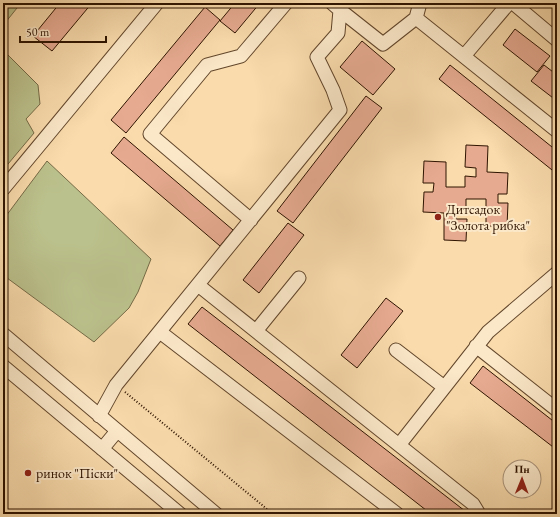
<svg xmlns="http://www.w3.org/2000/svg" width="560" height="517" viewBox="0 0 560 517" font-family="'EB Garamond',serif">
<rect width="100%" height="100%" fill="#f9dbac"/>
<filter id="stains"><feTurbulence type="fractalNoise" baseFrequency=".005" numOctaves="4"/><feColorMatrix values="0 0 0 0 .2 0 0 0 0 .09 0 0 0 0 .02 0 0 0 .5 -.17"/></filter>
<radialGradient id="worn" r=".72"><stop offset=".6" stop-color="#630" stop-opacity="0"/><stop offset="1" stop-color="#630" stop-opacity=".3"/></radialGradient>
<path fill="#bbc18c" stroke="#756a46" d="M3,3H21L5,23L3,30Z
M3,50L38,85L40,104L26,119L34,133L3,170Z
M47,161L151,259L138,292L129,308L94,342L3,275V220Z"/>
<path fill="#e6aa90" stroke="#2f1400" d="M60,3H92L52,51L33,36Z
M235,3H260L235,33L220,21Z
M205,7L220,20L126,133L111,120Z
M515,29L550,56L537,72L503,45Z
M362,41L395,69L373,95L340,67Z
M450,65L557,151V174L439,79Z
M544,65L557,75V101L531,81Z
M366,96L382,108L293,223L277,211Z
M124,137L233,230L220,246L111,153Z
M466,145L488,146L487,172L508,173L507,194H498V203H508L507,226H486V199H466V209H457L456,219H467L466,241L444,240V213L423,212L424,192H433L434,183H423L424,161L446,162V187H465V176L476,177V168L465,167Z
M288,223L304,235L259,293L243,280Z
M386,298L403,311L357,368L341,355Z
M202,307L465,511L462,514H431L188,324Z
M483,366L557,424V450L470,383Z"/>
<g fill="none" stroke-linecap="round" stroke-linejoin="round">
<defs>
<path id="minor" d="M513,3L557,40
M340,10L383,44L416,18L557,131
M416,18L420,3
M464,56L509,3
M3,189L157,3
M251,220L150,134L207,65L241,56L286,3
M198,285L473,504L479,514
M256,331L299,278
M160,332L397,514
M3,334L216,514
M476,346L557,410
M396,350L444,387
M3,366L180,514
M99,416L116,385L340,110L333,90L317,57L338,33L340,10L332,3
M399,445L488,332L557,273
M102,449L117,431"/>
</defs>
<use href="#minor" stroke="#62462b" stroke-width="15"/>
<path stroke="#2f1400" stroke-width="2" stroke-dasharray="1 2" stroke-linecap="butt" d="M125,392L273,514"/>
<use href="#minor" stroke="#fbe8c9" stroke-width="13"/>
</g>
<g fill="#8f2418" stroke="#fbe8c9" stroke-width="1.5">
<circle cx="438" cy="217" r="4"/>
<circle cx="28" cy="473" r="4"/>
</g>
<g text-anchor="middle" stroke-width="4" stroke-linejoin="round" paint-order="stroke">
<g font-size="14" fill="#2f1400" stroke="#fbe8c9" text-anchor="start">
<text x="446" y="214">Дитсадок<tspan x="446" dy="16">"Золота рибка"</tspan></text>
<text x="36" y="478">ринок "Піски"</text>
</g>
</g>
<rect width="560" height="517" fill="none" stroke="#f9dbac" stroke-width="16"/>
<rect x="4" y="4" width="552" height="509" fill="none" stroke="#2f1400" stroke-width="2"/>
<rect x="8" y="8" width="544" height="501" fill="none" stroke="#2f1400"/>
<g transform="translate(522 479) rotate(1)"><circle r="19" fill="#fbe8c9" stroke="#a99379"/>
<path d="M0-3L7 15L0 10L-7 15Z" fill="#8f2418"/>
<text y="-6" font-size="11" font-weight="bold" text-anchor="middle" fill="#2f1400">Пн</text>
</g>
<path d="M20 36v6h86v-6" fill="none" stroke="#2f1400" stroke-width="2"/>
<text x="26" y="36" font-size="12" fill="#2f1400" stroke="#fbe8c9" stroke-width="3" paint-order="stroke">50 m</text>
<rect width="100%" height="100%" filter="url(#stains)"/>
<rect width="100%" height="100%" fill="url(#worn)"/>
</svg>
